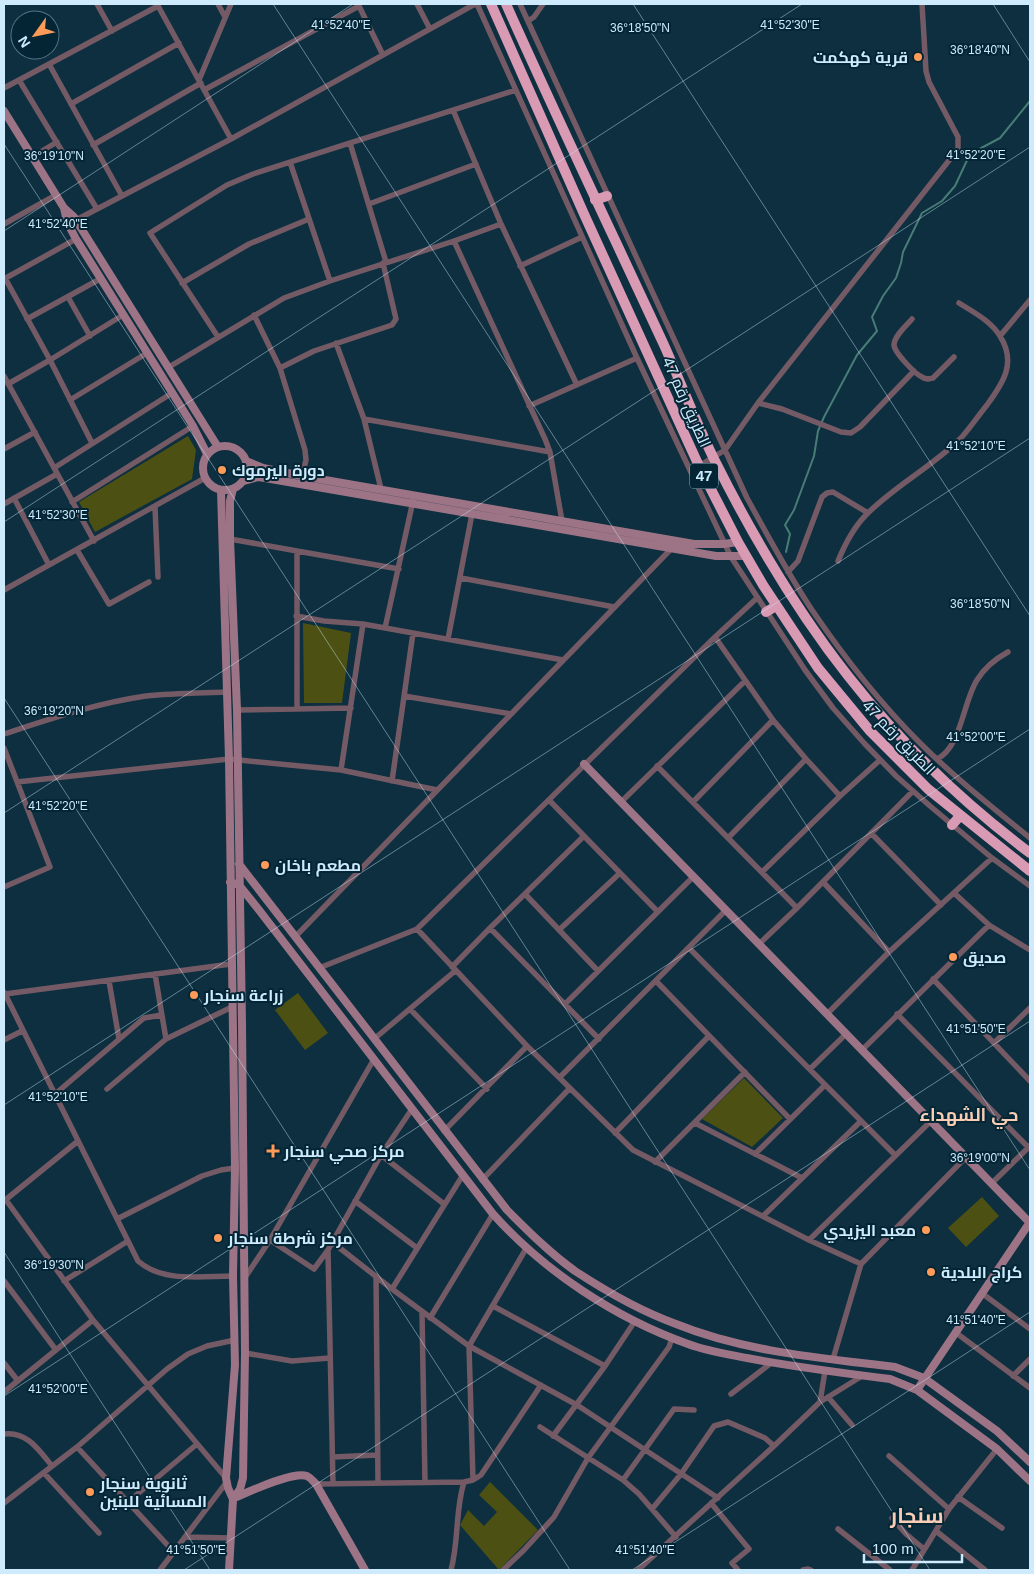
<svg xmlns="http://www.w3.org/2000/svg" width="1034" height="1574" viewBox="0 0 1034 1574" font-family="Helvetica,Cairo,sans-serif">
<rect width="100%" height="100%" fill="#0d2f3f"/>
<path fill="#4d5013" d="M188,436L196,450L192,479L95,532L79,502Z
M303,623L351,633L342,703H304Z
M298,993L328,1033L305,1050L275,1010Z
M744,1078L783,1118L752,1147L702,1119Z
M982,1197L999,1216L966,1247L948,1228Z
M490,1482L538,1530L499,1570L460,1525L468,1510L484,1526L497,1512L479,1495Z"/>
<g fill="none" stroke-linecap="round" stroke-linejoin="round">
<path stroke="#487c77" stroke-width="2" d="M786,552L790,534L785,525L794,510L814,456L818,431L824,417L857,355L877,331L872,317L883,296L896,278L901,263L903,252L922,213L942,201L955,186L970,154L1000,138L1030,101"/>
<path stroke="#745a65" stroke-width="5.5" d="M97,4L112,31
M157,4L231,139
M218,4L225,17
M358,4L383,55
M417,4L430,29
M477,4L637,358L731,557L805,670L833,708L864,743L896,776L930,806L992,858L1030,886
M520,4L747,498C768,536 788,574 812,610C844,657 880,703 920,743C954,777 993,808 1030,838
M528,21L534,17L543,4
M49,64L122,196
M19,80L97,209
M199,80L231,4
M4,88L158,6
M204,90L359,6
M71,104L179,43
M453,110L501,224L577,385
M350,143L386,262
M93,145L201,83
M32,157L57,142
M290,162L330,281
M369,204L476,164
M76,220L231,139L475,4
M4,224L56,195
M454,241L545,439L550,452L562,521
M520,266L582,237
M5,278L50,360L92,443
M4,279L76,239
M182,283L249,244L309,219
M68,297L90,336
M254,315L280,368L305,450L306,460L302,476
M27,319L100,279
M912,319C906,326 894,336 894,345C894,352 915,374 922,377C926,380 929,379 933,378L954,357
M1000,336L1030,300
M218,337L150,233L227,185L253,174L516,90
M336,343L364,419L381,489
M169,367L284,298L330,281L454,241L501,224
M280,368L314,351L392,325L396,319L383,263
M4,376L94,541
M8,384L50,360L123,315
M70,400L147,353
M758,403L782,409L841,432L851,433L860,427L914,371
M529,406L637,358
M364,419L550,452
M4,449L35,432
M699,466L725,450L758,403L958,149V137L929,82L926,71L922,4
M54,468L172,393
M14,498L49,565
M72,502L193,426
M4,504L57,474
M155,507L158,577
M230,539L297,551V708
M77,550L109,604L149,582
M297,551L399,569
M838,561C845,544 853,528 866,515C894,486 932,467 961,438C970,428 978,416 987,405C1003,383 1017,363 1000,336C991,321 973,312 959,303
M788,572L798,561L822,497L827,493L833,492L868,513
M461,578L614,607
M4,590L205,478
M296,616L324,621L363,624L563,660
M385,628L413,501
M715,637L773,720L806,759L840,796
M448,639L472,514
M404,696L511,714
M237,710L351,708
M4,734C50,719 97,703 146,696C172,693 200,693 226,692
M4,748L50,867L4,887
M937,759C961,748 963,702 977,680C985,667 995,659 1008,652
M657,766L797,908
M341,770L363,624
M392,781L413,633
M17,782L229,759L341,770L437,790
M549,800L658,912
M621,802L745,681
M693,802L773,720
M871,833L941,905
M728,838L806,759
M762,872L840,796L880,760
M823,882L889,952
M954,893L989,925L1030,950
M525,894L598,971
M490,928L599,1039
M417,929L527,1046L633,1150L809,1240L861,1264
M559,930L620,873
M295,937L671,549
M759,944L797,908L913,791
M689,948L895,1155
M452,967L490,928L584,836
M319,968L417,929L715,637L757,598
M155,974L166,1039
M933,979L1030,1081
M109,981L119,1039
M656,981L790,1119
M4,992L138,1261C163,1283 202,1276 233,1276
M5,994L231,964
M565,1004L693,877
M410,1009L487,1089
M827,1014L889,952L992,858
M897,1014L1028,1147
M374,1039L455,971
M4,1040L22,1031
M994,1043L1030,1008
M862,1050L989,925
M810,1069L846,1034
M560,1077L726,910
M107,1089L166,1039L232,1007
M54,1095L144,1018L162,1015
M695,1123L802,1178
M444,1131L527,1046
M615,1133L709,1036
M755,1154L825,1085
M381,1155L444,1204
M655,1162L745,1072
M482,1180L570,1088
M992,1183L1030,1146
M6,1200L93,1320L226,1478
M4,1201L78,1141
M355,1201L417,1248
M763,1216L861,1121
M117,1219L202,1176L221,1170L235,1168
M270,1240L314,1269L328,1250L381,1155L412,1109
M809,1240L931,1121
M332,1242L392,1289L469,1346L577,1405L718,1498
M328,1251L333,1484
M376,1276L378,1483
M244,1279L270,1240L374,1059
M4,1281L56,1350
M64,1281L128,1241
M392,1289L463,1175
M983,1294L1030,1329
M493,1306L605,1366
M422,1312L425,1482
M430,1318L493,1214
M955,1332L1030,1388
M245,1353L292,1361L330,1358
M833,1359L861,1264L966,1157
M4,1363L18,1381
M1013,1376L1030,1359
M4,1392L93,1320
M731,1394L771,1363
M828,1397L852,1425
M820,1402L825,1371
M540,1427L623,1480L639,1494L676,1537
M4,1434C27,1431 39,1450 52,1466
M553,1436L605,1366L635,1321
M77,1447L173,1551
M889,1456L949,1509
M333,1457L377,1455
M44,1473L99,1533
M473,1480L481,1475L541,1385
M623,1480L674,1409L694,1410
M316,1484L464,1482L473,1480L469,1346L527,1247
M958,1497L1002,1528
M128,1502L197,1444
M4,1503L77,1447L167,1369L188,1354L207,1346L235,1340
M711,1503L749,1549L732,1563L738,1570
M652,1509L681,1474L714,1426L728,1422L765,1438L774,1446
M892,1518L906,1534L924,1549
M838,1529L890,1570
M936,1531L985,1570
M185,1537L230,1538
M160,1570L226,1483
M451,1570C459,1541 455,1511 464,1482
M503,1570L524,1550L554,1517L588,1458L669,1347L672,1338
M638,1570L774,1446L820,1402L862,1376
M803,1570L808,1569L811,1570
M912,1570L949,1509L997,1449"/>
<path stroke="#9d7485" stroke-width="8" d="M4,111L56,195L64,208L74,217L218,447
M64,208L67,222L76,239L193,426L207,454
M203 468a22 22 0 1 1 44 0a22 22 0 1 1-44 0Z
M246,461L263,468L302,476L694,544H724L738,542
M244,481L258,477L265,478L716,556H746
M221,490L229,759L235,1168L233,1276L235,1365L226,1478L228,1488L233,1499L229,1570
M584,764L1030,1223
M239,864L507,1210C529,1232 550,1253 575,1271C607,1292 640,1311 676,1324C745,1352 822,1358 895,1367L924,1378L997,1431L1030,1462
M230,882L239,885L259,910L493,1214C544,1271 615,1318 688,1344C706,1351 727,1354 747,1358C794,1367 842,1373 890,1379L917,1390L997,1449L1030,1481
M917,1390L1030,1222
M234,1498C249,1492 292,1471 307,1476C311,1478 313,1481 316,1484L365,1570
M233,1499L240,1489L243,1478L245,1353L242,1023L237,710L230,539V501L233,489"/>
<path stroke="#d99ab4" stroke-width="10" d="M491,4L584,214L699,466L738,542L763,585L818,668L870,731L928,789L1030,871
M506,4C557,118 611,231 664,345C681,383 696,423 715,461C795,621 886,745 1030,853
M595,200L607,196
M766,612L776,606
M952,825L960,816"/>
</g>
<path fill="none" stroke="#cdebfd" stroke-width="1" stroke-opacity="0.45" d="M273,4L1030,1170M633,4L1030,616M993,4L1030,62M4,144L930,1570M4,231L353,4M4,522L802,4M4,698L570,1570M4,813L1030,147M4,1105L1030,438M4,1252L210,1570M4,1396L1030,729M184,1570L1030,1021M632,1570L1030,1312"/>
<g fill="#fe9b59" stroke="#032534" stroke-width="2">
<circle cx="918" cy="57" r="5"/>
<circle cx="222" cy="470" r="5"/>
<circle cx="265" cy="865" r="5"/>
<circle cx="953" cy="957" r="5"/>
<circle cx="194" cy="995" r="5"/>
<path d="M270.5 1143.5h5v5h5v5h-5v5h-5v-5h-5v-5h5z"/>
<circle cx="926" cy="1230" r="5"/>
<circle cx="218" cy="1238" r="5"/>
<circle cx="931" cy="1272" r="5"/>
<circle cx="90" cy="1492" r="5"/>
</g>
<g text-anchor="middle" stroke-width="4" stroke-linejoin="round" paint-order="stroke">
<rect fill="#032534" stroke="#90b0c1" stroke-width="1" x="690" y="463.5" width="28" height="25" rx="4"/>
<g font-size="15" font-weight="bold" fill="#cdebfd">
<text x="704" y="481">47</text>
</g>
<g font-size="16" font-weight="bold" fill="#cdebfd" stroke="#032534" text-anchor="start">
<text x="908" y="63" text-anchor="end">قرية كهكمت</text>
<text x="232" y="476">دورة اليرموك</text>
<text x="275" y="871">مطعم باخان</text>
<text x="963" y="963">صديق</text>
<text x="204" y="1001">زراعة سنجار</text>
<text x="284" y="1157">مركز صحي سنجار</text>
<text x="916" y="1236" text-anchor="end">معبد اليزيدي</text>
<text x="228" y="1244">مركز شرطة سنجار</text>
<text x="941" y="1278">كراج البلدية</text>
<text x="100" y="1489">ثانوية سنجار<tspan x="100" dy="18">المسائية للبنين</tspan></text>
</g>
<g font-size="16" fill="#cdebfd" stroke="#032534">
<text transform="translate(687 402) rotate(66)" y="6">الطريق رقم 47</text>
<text transform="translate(899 737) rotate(46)" y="6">الطريق رقم 47</text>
</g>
<g font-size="18" font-weight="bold" fill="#f8cdb4" stroke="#032534">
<text x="969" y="1121">حي الشهداء</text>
</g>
<g font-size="21" font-weight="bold" fill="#f8cdb4" stroke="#032534">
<text x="917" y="1523">سنجار</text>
</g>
</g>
<g font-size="12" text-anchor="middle" fill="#cdebfd" stroke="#032534" stroke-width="4" stroke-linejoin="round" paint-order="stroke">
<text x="341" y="29">41°52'40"E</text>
<text x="790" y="29">41°52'30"E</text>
<text x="640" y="32">36°18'50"N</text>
<text x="980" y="54">36°18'40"N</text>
<text x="976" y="159">41°52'20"E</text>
<text x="54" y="160">36°19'10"N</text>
<text x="58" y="228">41°52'40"E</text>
<text x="976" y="450">41°52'10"E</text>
<text x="58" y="519">41°52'30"E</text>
<text x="980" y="608">36°18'50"N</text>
<text x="54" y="715">36°19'20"N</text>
<text x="976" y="741">41°52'00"E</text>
<text x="58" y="810">41°52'20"E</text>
<text x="976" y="1033">41°51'50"E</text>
<text x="58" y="1101">41°52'10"E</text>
<text x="980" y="1162">36°19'00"N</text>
<text x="54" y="1269">36°19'30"N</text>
<text x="976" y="1324">41°51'40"E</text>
<text x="58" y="1393">41°52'00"E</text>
<text x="196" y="1554">41°51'50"E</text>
<text x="645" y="1554">41°51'40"E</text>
</g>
<rect width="1034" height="1574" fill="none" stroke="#cdebfd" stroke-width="10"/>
<g transform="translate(35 35) rotate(237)"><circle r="24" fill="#032534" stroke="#547484"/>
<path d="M0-4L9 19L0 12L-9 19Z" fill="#fe9b59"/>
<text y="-8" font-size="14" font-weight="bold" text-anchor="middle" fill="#cdebfd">N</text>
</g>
<path d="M864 1554v8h98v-8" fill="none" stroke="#cdebfd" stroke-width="2.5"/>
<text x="872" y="1554" font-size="15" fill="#cdebfd" stroke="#032534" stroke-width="4" paint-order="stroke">100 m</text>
</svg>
